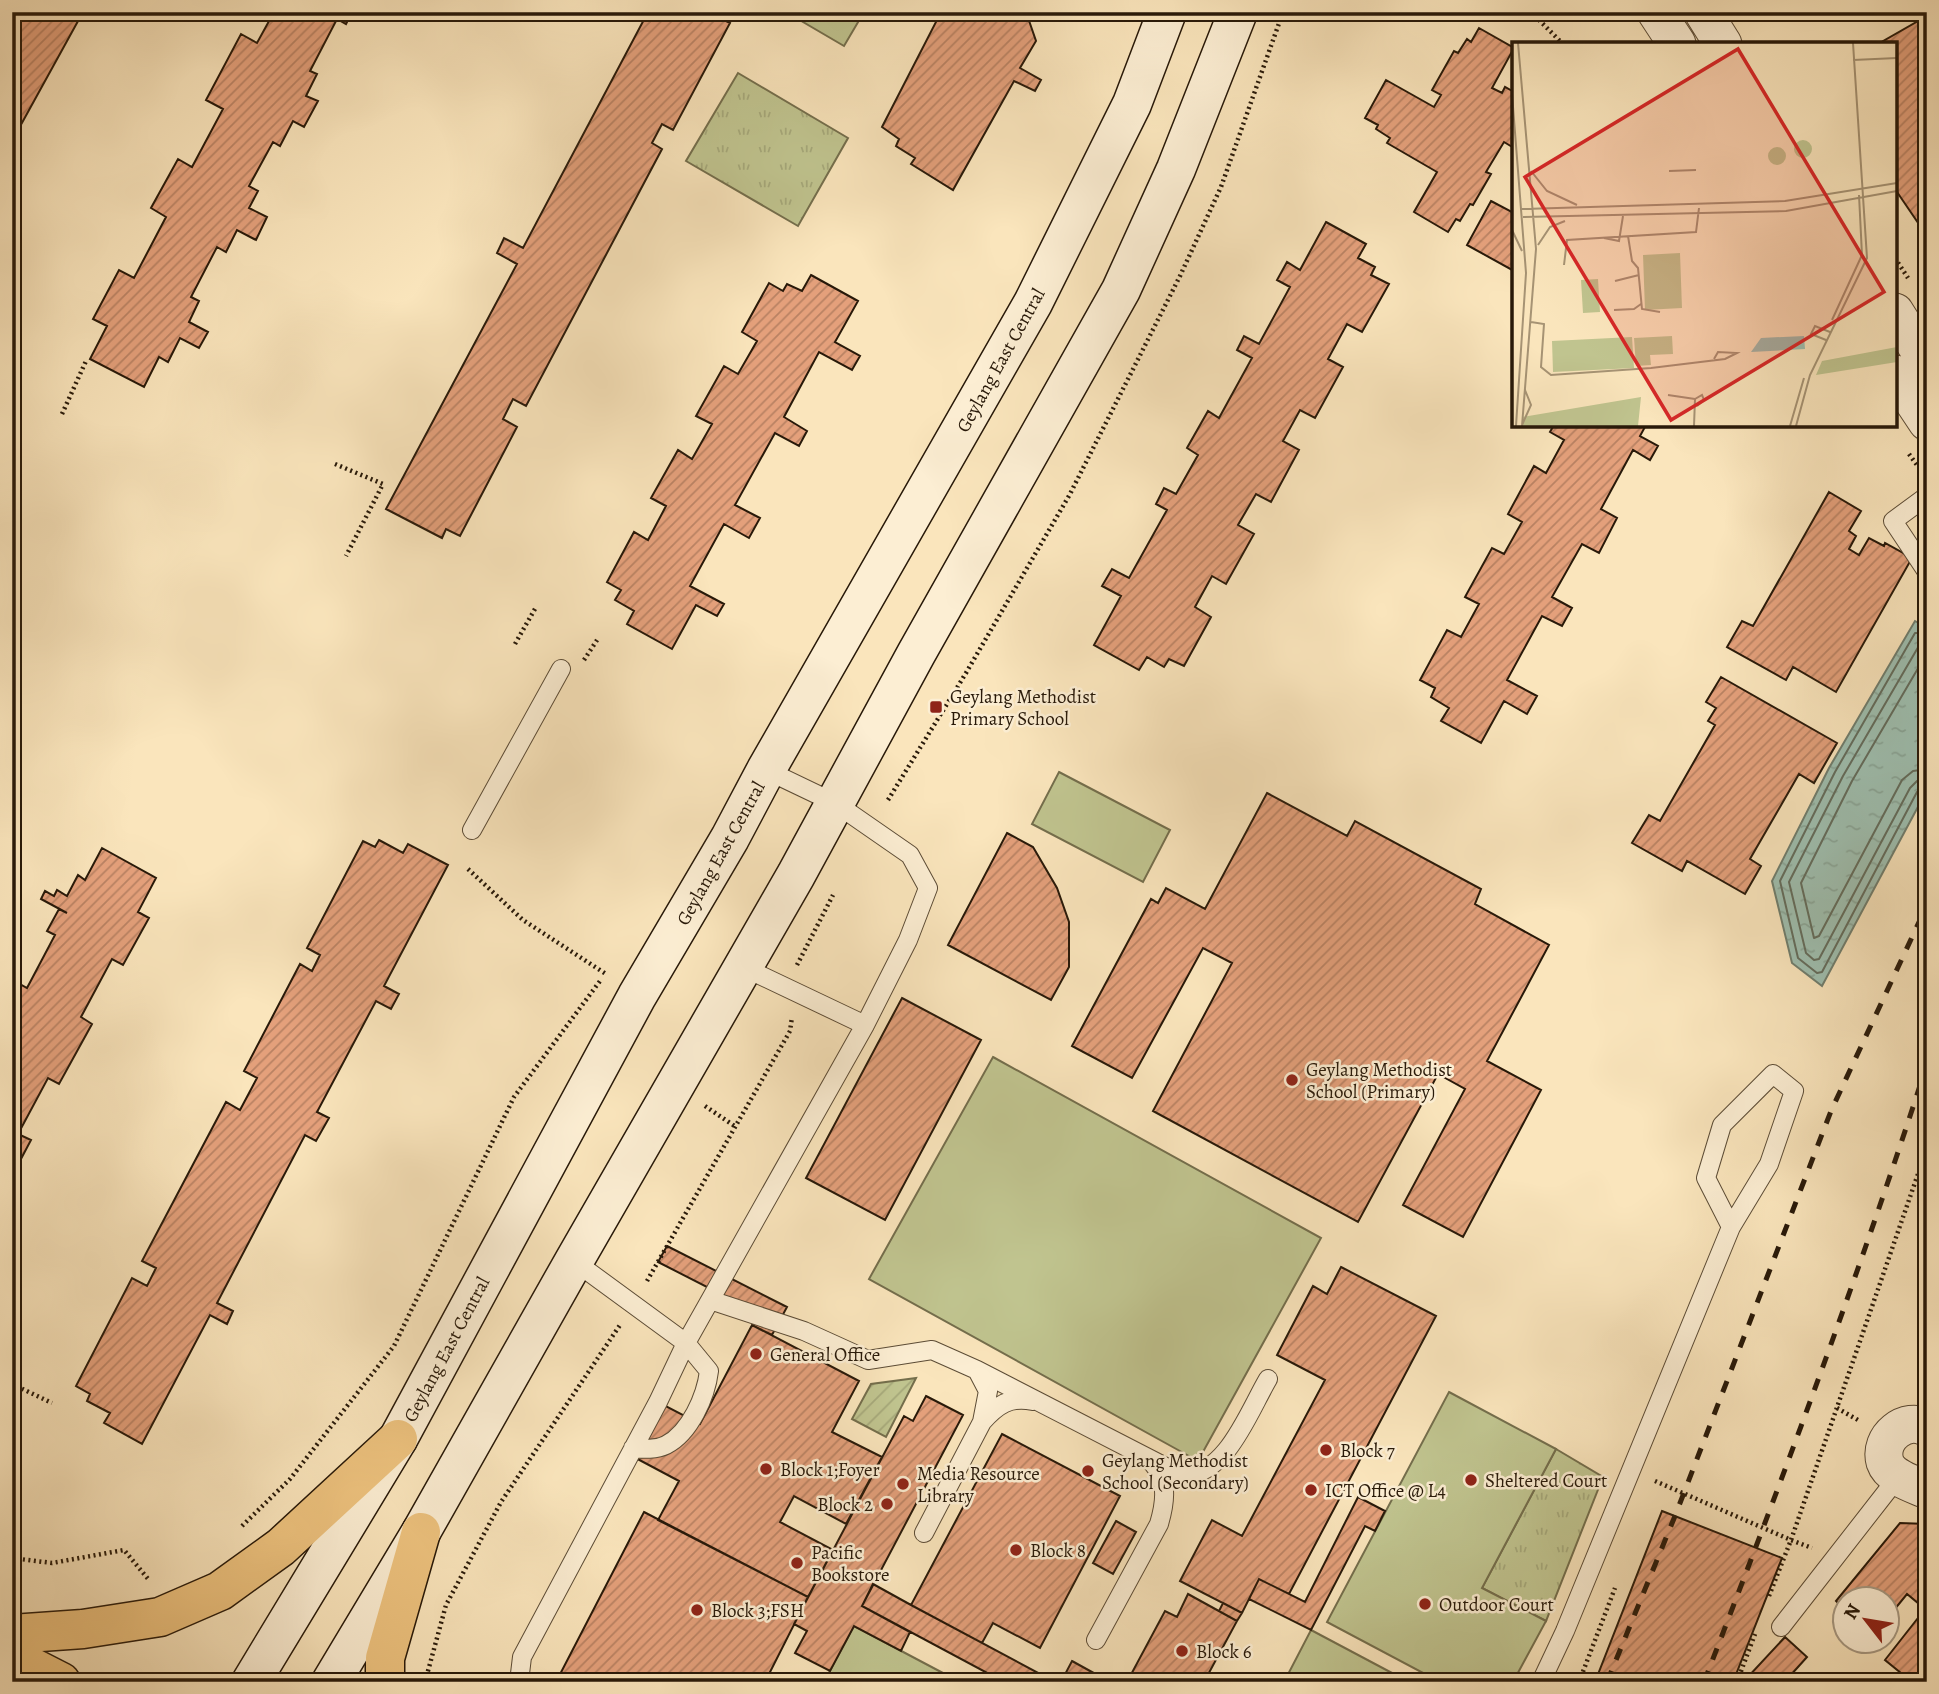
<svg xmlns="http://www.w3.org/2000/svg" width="1939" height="1694" viewBox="0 0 1939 1694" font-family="Alegreya,serif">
<defs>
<pattern id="grass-tufts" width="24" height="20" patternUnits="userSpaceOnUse" patternTransform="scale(1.75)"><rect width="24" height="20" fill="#c0c48f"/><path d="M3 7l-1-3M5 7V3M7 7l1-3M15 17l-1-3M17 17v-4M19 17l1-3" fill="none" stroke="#a5a87a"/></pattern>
<pattern id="garden-furrows" width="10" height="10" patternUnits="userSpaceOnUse" patternTransform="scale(1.75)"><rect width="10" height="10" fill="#c0c48f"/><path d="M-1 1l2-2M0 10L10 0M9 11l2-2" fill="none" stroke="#a5a87a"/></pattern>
<pattern id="water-ripples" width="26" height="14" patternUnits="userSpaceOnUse" patternTransform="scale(1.75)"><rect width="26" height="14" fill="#9ebfb0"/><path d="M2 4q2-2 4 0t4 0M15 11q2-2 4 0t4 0" fill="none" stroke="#88a496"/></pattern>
<pattern id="building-hatch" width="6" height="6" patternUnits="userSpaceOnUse" patternTransform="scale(1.75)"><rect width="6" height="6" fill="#e4a07b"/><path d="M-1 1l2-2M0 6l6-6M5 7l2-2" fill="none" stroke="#b98263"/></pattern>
</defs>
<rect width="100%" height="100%" fill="#fae5bc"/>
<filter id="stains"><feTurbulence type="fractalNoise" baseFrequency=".00286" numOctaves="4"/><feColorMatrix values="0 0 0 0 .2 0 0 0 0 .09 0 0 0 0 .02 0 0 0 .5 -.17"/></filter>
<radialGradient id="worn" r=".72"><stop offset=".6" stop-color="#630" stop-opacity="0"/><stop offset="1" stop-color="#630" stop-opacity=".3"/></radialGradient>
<path fill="url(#grass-tufts)" stroke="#746e4c" stroke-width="2" d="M738,73L848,138L798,226L686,161Z
M1556,1449L1603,1477L1546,1621L1482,1588Z"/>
<path fill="url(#garden-furrows)" stroke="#746e4c" stroke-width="2" d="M916,1378L886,1437L852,1419L871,1384Z"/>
<path fill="#c0c48f" stroke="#746e4c" stroke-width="2" d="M786,12H864L844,46Z
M1059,772L1170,830L1143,882L1032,824Z
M993,1057L1321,1238L1198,1461L869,1279Z
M1449,1392L1556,1449L1482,1588L1546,1621L1513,1682H1440L1327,1622Z
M854,1626L960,1682H824Z
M1311,1630L1409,1682H1284Z"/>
<path fill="url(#water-ripples)" stroke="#6f7d6d" stroke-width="2" d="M1915,621L1927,628V790L1822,986L1792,963L1772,881L1829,768Z"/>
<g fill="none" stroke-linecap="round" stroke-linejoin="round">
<path stroke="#636c5c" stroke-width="2" d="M1927,633H1915L1835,772L1780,881L1798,958L1817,973L1822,972L1917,792L1927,788
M1927,642L1920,644L1843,776L1789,882L1806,953L1814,960L1819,959L1910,788L1917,781L1927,779
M1927,653L1852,781L1801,883L1814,938L1819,936L1902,780L1913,771L1927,769"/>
</g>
<path fill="url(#building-hatch)" stroke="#281909" stroke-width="2" d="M12,12H83L12,141Z
M274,12H352L346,24L337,19L310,71L317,74L306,96L318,101L304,127L293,121L280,146L273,142L249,186L258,191L249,208L267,217L256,240L237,230L226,252L217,247L191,297L199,301L189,322L208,332L199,348L180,338L168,362L159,357L144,387L90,359L107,326L93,319L119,270L134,278L166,217L151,208L178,159L192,167L223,109L206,100L241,34L257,43Z
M648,12H720L718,17L730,23L673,130L662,124L652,143L662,149L526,406L513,399L503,419L517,427L460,536L446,529L442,538L386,509L517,264L497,253L504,238L523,248Z
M933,12H1026L1036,41L1020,68L1041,80L1035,91L1014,81L953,190L911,164L915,158L896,146L899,139L882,127L936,22Z
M1927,16V236L1895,189V44H1878Z
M1479,28L1514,48L1492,88L1502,93L1505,87L1514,92V148L1504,142L1486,172L1491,174L1473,205L1470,204L1460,221L1456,219L1448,232L1414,212L1437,172L1387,143L1390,138L1376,129L1378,125L1365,118L1386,80L1434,107L1441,95L1432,90L1454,51L1458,53L1467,39L1471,42Z
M1491,201L1514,213V271L1467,245Z
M1326,222L1366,244L1358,258L1375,267L1371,275L1389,284L1362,332L1347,324L1328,359L1343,367L1315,418L1300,410L1283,441L1299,450L1271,502L1256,494L1238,525L1254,534L1226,584L1212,576L1195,607L1211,617L1184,666L1169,659L1164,667L1147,657L1139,670L1094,645L1121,596L1102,586L1112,569L1129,578L1167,510L1156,504L1164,488L1176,494L1198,455L1187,448L1208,411L1219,418L1252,358L1237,350L1244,336L1259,344L1290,287L1277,280L1287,262L1300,270Z
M811,275L858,301L835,342L860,356L852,370L819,352L784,417L807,431L799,446L775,433L735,505L760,518L749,538L724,524L690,586L724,604L717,616L696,605L672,649L627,624L634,611L615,600L621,590L607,582L634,532L648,540L666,506L651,498L678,450L692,459L712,424L696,416L724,366L738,374L757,341L742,332L769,283L783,291L787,284L802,291Z
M1554,425H1646L1640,436L1658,446L1650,460L1633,450L1601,509L1617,518L1599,553L1582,544L1552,597L1572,608L1562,626L1542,616L1507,680L1537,696L1527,714L1504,701L1481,743L1441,721L1449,708L1431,697L1435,688L1420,680L1447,630L1461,637L1479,604L1465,597L1492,548L1504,554L1522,522L1508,514L1534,466L1546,473L1564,440L1550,432Z
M1829,492L1861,511L1849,531L1856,536L1849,549L1859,555L1869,538L1884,546L1885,543L1912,558L1836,692L1793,667L1786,680L1727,647L1742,621L1753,626Z
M1721,677L1837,743L1814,783L1799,774L1750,859L1761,866L1745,894L1687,861L1682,871L1632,843L1649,815L1660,821L1715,725L1708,721L1716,708L1706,702Z
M1267,793L1347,836L1355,821L1481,889L1475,904L1549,945L1487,1061L1541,1090L1463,1237L1403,1205L1465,1089L1438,1074L1358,1222L1153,1111L1232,963L1203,948L1132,1078L1072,1046L1151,899L1158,903L1166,888L1205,909Z
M1007,833L1033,847L1057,888L1069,922V967L1051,1000L948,945Z
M379,840L403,853L408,844L448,865L384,986L399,994L391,1009L376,1001L317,1112L329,1118L316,1141L305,1135L217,1303L233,1311L227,1324L210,1315L142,1444L104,1423L110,1413L87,1401L90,1394L76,1386L132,1278L147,1286L156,1268L142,1261L226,1102L240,1110L257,1078L244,1071L300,964L312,971L320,955L307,948L363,841L375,847Z
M102,848L156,878L138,912L149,918L123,965L112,959L81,1017L92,1024L59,1084L48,1078L18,1134L31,1140L12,1176V998L20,984L27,988L55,935L47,931L59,909L67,913L41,899L45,891L54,896L57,890L67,896L78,875L85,880Z
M902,998L981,1040L885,1220L806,1178Z
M667,1246L787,1307L772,1335L752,1325L758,1313L658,1262Z
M1341,1267L1436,1316L1289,1594L1259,1579L1242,1613L1180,1581L1212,1520L1242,1536L1325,1380L1277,1355L1313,1286L1327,1294Z
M752,1325L859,1381L832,1432L882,1457L846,1524L794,1496L780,1522L833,1550L808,1597L658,1520L679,1481L630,1455L658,1402L700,1424Z
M926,1396L963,1415L862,1606L910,1632L901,1651L854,1626L830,1671L795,1653L807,1631L794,1624L904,1416L913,1421Z
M1002,1434L1120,1496L1040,1648L993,1623L982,1643L911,1605Z
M1358,1497L1385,1511L1375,1531L1365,1526L1311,1630L1249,1599L1259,1579L1305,1602Z
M1662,1511L1782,1558L1733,1682H1595Z
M644,1512L808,1597L765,1682H556Z
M1116,1521L1136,1532L1113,1574L1093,1563Z
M1900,1523L1927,1524V1677L1923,1682H1912L1885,1660L1925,1609L1907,1594L1886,1620V1600H1844V1609L1836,1601Z
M873,1584L911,1605L1055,1682H1004L862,1606Z
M1188,1594L1237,1621L1204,1682H1127L1165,1611L1177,1617Z
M1223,1603L1242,1613L1237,1621L1219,1611Z
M1785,1637L1807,1657L1789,1677L1794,1682H1747V1678Z
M1072,1661L1110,1682H1061Z"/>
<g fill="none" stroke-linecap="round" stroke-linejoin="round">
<defs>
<path id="service" d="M1927,496L1893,521L1927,572
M472,830L561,669
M743,967L865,1025
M574,1261L686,1343L709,1371C706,1396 690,1433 666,1445C656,1450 644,1449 633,1448
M710,1300L804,1331L868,1360L932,1350L977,1370L1183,1476C1227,1474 1248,1413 1268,1379
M982,1422C997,1405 1010,1396 1033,1401
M924,1533L982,1422L988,1391L977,1370
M1781,1627L1898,1477
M1096,1640L1159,1524C1166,1500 1168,1481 1151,1461
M519,1682L522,1657L658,1402L686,1343L865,1025L908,940L928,888L910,855L835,803L766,770
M1541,1682L1565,1631L1731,1227L1769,1164L1794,1091L1773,1074L1722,1125L1706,1178L1731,1227"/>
<path id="minor" d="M1656,12L1677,44
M1703,12L1723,44
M1895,312L1927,363
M1895,374L1927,422
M1927,1428C1906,1415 1878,1438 1885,1462C1890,1477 1913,1484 1927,1490"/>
<path id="secondary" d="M251,1682L398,1439L637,996L730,838L766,770L1033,303L1132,104L1167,12
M331,1682L421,1532L574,1261L796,875L916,654L1121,290L1176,169L1238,12"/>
<path id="primary" d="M12,1634L83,1629L160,1617L220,1591L281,1547L398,1439
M12,1657L61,1682
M385,1682V1658L421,1532"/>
</defs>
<use href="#service" stroke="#5c4c36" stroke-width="20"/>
<use href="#minor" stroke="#5c4c36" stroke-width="39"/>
<use href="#secondary" stroke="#281909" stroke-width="41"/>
<use href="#primary" stroke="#281909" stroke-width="41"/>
<path stroke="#281909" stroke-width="4.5" stroke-dasharray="2 3.5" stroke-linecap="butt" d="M1531,12L1563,44
M1895,258L1908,278
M62,414L86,361
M1909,454L1922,472
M335,464L383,484L346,556
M515,644L536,607
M584,660L599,637
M888,800L966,673L1070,494L1180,276L1221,187L1283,12
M468,869L523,920L606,974
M797,965L833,895
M705,1106L736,1127
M647,1281L790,1031L792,1017
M12,1384L52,1403
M1837,1408L1858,1420
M1655,1481L1791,1540L1927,1148
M242,1526L290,1479L394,1346L514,1097L600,981
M12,1558L52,1563L124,1550L149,1580
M1769,1596L1791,1540L1812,1548
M425,1682L446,1605L501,1502L620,1325
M1579,1682L1615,1588
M1737,1682L1755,1634"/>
<use href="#service" stroke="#fceed3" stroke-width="18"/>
<use href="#minor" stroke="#fceed3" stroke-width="37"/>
<use href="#secondary" stroke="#fceed3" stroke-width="38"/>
<use href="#primary" stroke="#edc27e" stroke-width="38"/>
<path stroke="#281909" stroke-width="5" stroke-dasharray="12 12" stroke-linecap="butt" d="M1607,1682L1675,1516L1831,1111L1927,905
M1704,1682C1783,1478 1860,1272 1927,1064"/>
</g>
<g fill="#8f2418" stroke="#fceed3" stroke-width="2.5">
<rect x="929" y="700" width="14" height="14" rx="3.5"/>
<circle cx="1292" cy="1080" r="7"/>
<circle cx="756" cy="1354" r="7"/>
<circle cx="1326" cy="1450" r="7"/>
<circle cx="766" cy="1469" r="7"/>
<circle cx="1088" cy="1471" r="7"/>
<circle cx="1471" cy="1480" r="7"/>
<circle cx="903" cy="1484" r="7"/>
<circle cx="1311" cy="1490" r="7"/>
<circle cx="887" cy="1504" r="7"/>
<circle cx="1016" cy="1550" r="7"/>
<circle cx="797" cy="1563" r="7"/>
<circle cx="1425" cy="1604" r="7"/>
<circle cx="697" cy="1610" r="7"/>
<circle cx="1182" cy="1651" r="7"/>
</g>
<g text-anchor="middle" stroke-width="5" stroke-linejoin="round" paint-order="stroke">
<g font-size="19" fill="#281909" stroke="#fceed3">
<text transform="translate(1000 360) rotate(-61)" y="7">Geylang East Central</text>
<text transform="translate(720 853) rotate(-61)" y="7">Geylang East Central</text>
<text transform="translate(446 1349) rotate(-62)" y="7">Geylang East Central</text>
</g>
<g font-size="19" fill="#281909" stroke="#fceed3" text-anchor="start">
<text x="950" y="703">Geylang Methodist<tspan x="950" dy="22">Primary School</tspan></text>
<text x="1306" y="1076">Geylang Methodist<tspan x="1306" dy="22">School (Primary)</tspan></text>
<text x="770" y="1361">General Office</text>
<text x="1340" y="1457">Block 7</text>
<text x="1102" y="1467">Geylang Methodist<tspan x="1102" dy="22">School (Secondary)</tspan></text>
<text x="780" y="1476">Block 1;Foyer</text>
<text x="917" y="1480">Media Resource<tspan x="917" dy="22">Library</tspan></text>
<text x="1485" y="1487">Sheltered Court</text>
<text x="1325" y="1497">ICT Office @ L4</text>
<text x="873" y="1511" text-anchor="end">Block 2</text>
<text x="1030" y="1557">Block 8</text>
<text x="811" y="1559">Pacific<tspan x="811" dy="22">Bookstore</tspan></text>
<text x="1439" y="1611">Outdoor Court</text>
<text x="711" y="1617">Block 3;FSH</text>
<text x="1196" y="1658">Block 6</text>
</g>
</g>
<g transform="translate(1512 42)">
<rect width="385" height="385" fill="#fae5bc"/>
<path d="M256 114a9 9 0 1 1 18 0a9 9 0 1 1-18 0ZM385,305V320L304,333L310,319ZM129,355L126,384H10V375Z" fill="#c0c48f"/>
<path d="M282 107a9 9 0 1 1 18 0a9 9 0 1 1-18 0ZM168,211L170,266L133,268L131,213ZM86,237L88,270L71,271L69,238ZM160,294L161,312L138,313L139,323L124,324L122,296ZM120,295L122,326L41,330L40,299Z" fill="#c0c48f"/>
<path d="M292,294L293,307L239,310L249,296Z" fill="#9ebfb0"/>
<path fill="none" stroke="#a69374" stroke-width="2" d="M6,1L24,207L10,384M341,18L385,16M0,52L14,231L4,384M19,129L35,149L65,163M157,129L184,128M10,167L273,159L385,141M11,175L274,169L385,149M0,188L10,209M116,194L120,219L126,226L130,267L148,270M92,196L107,199L111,174M26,203L38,185L53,179M52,223L55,198L184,190L187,166M103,239L127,233M102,268L122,267L129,262M320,278L350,213L347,153M19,280L32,282L29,325L39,333L139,326L213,317L225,311L206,310L202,317M314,298L299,292L303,284L318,290M156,353L183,357M10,383L19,363L13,348M182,384L183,357L190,353L192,358L185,364M278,384L292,336M284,384L298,333L355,216L341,1"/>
<path fill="#d62828" fill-opacity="0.15" stroke="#d62828" stroke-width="3.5" d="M226,7L372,250L159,378L13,135Z"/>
<rect width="385" height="385" fill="none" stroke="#281909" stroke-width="3.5"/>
</g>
<rect width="1939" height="1694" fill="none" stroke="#fae5bc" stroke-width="42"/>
<rect x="14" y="14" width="1911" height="1666" fill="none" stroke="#281909" stroke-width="3.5"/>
<rect x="21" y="21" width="1897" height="1652" fill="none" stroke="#281909" stroke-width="2"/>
<g transform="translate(1866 1620) rotate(301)"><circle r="33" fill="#fceed3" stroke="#a79982" stroke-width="2"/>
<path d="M0-5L12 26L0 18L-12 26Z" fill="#8f2418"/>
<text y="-10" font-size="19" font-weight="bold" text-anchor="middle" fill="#281909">N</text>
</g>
<rect width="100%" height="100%" filter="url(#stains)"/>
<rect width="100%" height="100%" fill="url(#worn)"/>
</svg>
